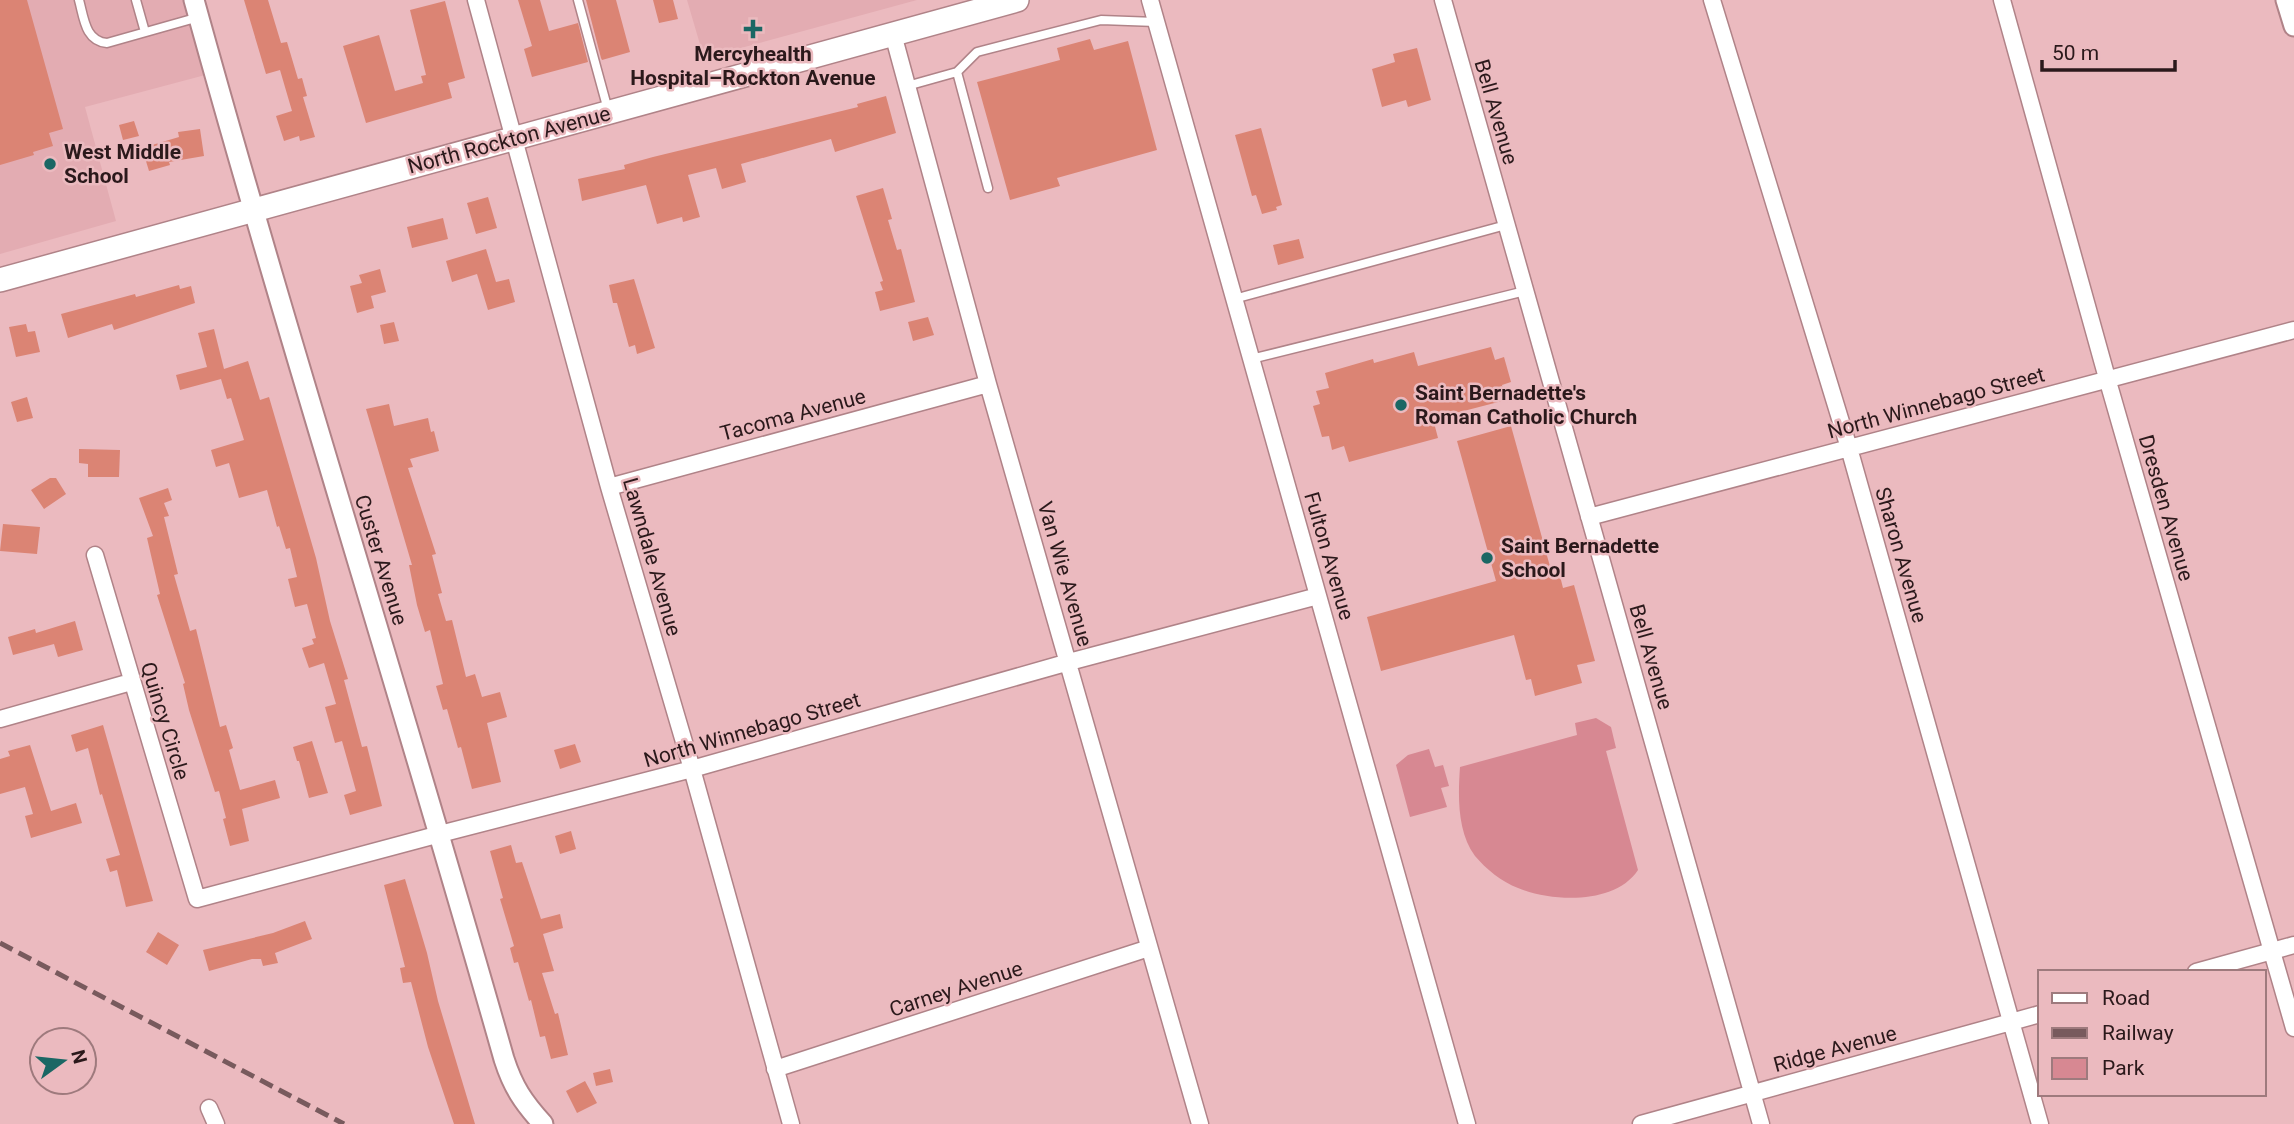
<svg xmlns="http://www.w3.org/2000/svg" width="2294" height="1124" viewBox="0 0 2294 1124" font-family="Roboto,sans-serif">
<rect width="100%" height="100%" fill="#ebbabf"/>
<path fill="#e3acb2" d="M0,0H188L209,74L85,107L116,221L0,254Z
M687,0H917L704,58Z"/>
<path fill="#d78892" d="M1596,718L1611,727L1616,748L1606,751L1638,870C1615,905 1552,902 1518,888C1502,882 1486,869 1475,856C1457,832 1458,796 1460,767L1577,735L1575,723Z
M1429,749L1435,767L1443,765L1449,786L1441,788L1447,807L1410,817L1396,765L1408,755Z"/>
<path fill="#db8474" d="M0,0H27L63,129L49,133L53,146L33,152L34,155L0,165Z
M244,0H268L281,43L287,42L298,79L302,78L307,96L303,97L315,137L300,141L299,136L284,141L276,116L292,111L280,70L266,74Z
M518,0H540L549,31L578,23L588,62L532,77L524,49L532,46Z
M586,0H616L630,52L602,60L601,58Z
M653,0H673L678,19L659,23Z
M445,1L465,78L448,83L452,98L366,123L343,46L379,35L395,91L423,83L421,76L426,75L410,10Z
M1090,39L1094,50L1128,41L1157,150L1057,178L1060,186L1010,200L977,82L1060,60L1057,48Z
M1417,48L1431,100L1408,107L1406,100L1382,107L1372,69L1395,62L1393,54Z
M886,96L896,133L835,152L831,139L741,164L746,182L722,189L716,168L688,175L700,217L683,222L682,217L657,224L646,185L582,201L578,179L625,169L624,165L653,157L858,107L857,104Z
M134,121L139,136L123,140L119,125Z
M1261,128L1282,205L1276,207L1277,210L1262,214L1256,195L1252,196L1235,135Z
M200,129L204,156L169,162L170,165L149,171L142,148L179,137L178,132Z
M883,188L892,219L888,220L897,250L901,249L915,302L880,311L875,292L883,290L880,282L883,281L856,196Z
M488,197L497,228L476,234L467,203Z
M443,218L448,239L412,248L407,227Z
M1299,239L1304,258L1278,265L1273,245Z
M486,249L496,282L509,279L515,302L488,310L477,274L452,282L446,261Z
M380,269L386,292L371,296L374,308L357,313L350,286L362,283L359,275Z
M634,279L655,348L637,354L635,345L629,347L617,303H613L609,285Z
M179,285L180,289L191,286L195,303L114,330L112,324L68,338L61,314L135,294L136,297Z
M928,317L934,335L913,341L908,322Z
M394,322L399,341L384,344L380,325Z
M26,324L28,332L35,331L40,352L16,357L9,327Z
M214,329L224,369L248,361L260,400L269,397L316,558L330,621L348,679L344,680L362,747L367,746L382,806L350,815L344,795L356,791L342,741L335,743L325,707L336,704L324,663L309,668L302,648L314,644L312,639L316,638L307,604L295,607L288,579L297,577L290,548L286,549L279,526L277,527L267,490L239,498L229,463L216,467L211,450L244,440L231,398L227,399L221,379L180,390L176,375L207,367L198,333Z
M1491,347L1495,360L1504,357L1511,382L1502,385L1506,400L1433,419L1438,438L1349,462L1344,446L1332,450L1329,436L1322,437L1313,406L1320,404L1316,391L1329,388L1325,373L1373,359L1374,363L1414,352L1418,366Z
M27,397L33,418L17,422L11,402Z
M389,404L394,426L428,418L431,432L434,431L439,451L410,459L413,467L408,468L436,554L432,555L442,593L438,594L446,621L452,620L466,677L475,674L482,697L500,692L507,717L487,723L501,782L472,789L461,747L458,748L447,709L443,710L436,686L443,684L430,630L425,632L417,605L409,565H412L366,409Z
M1511,426L1551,570L1558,568L1563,588L1574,585L1595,661L1577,665L1582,683L1535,696L1531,679L1526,680L1514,635L1381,671L1367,617L1496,581L1457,441Z
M79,449L120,450L119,477H88V464L79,463Z
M50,478H56L66,494L44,509L31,490Z
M168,488L172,500L164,503L169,516L164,517L178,574L174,575L190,631L196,629L220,727L226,725L233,748L229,750L240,790L275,780L280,798L242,809L249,841L230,846L223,819L226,818L219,791L215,792L189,710L183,684L185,683L157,595L160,594L147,538L153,536L139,498Z
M3,524L40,527L37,554L0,551Z
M75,621L83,650L58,657L54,644L13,655L8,637L35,629L36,633Z
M103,725L153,901L126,907L117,870L110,872L106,859L120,855L102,794L100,795L88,748L76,752L71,735Z
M312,741L328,793L309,798L299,761H297L293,747Z
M575,744L581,762L560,769L554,750Z
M30,745L51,811L76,803L82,823L31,838L25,816L33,814L25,787L0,794V759L10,756L8,751Z
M571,831L576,849L560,854L555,836Z
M511,845L516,863L522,862L541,919L560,914L563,928L543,934L554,971L542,973L555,1014L558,1013L568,1055L551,1059L545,1036L540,1037L531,1000L529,1001L518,962L514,963L510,948L514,946L500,899L503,898L490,851Z
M405,879L427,953L438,1001L475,1124H454L428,1047L411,982L403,983L400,968L405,967L384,885Z
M305,921L312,939L275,953L278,963L263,966L261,959H252L209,971L203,950L273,933Z
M158,932L179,945L167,965L146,952Z
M610,1069L613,1082L596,1086L593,1073Z
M585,1081L597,1103L577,1113L566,1091Z"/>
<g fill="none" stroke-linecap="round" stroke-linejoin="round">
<defs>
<path id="service" d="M79,0C84,18 85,41 107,43L199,17
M136,0L145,32
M578,0L608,110
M957,72L988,188
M907,86L957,72L977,52L1101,20L1156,22
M1234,299L1506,225
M1251,359L1525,291"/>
<path id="minor" d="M476,0L609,487L692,769L791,1124
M1150,0L1467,1124
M1443,0L1761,1124
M1712,0L1849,448L2040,1124
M2002,0L2107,378L2294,1028
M893,34L988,384L1200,1124
M609,487L988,384
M1589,517L2294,330
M95,555L197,899L440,834L692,769L1069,662L1318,596
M0,719L131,682
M2196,972L2294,945
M775,1069L1149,948
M209,1108L216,1124
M1641,1124L2040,1014"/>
<path id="tertiary" d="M194,0C292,355 404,705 504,1059C513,1087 523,1102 543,1124
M2286,0L2294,26"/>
<path id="secondary" d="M0,280L1017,0"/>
</defs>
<use href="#service" stroke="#b08388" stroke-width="11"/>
<use href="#minor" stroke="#b08388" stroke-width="19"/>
<use href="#tertiary" stroke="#b08388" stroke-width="23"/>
<use href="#secondary" stroke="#b08388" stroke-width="26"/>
<use href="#service" stroke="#fff" stroke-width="8"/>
<use href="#minor" stroke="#fff" stroke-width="16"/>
<use href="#tertiary" stroke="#fff" stroke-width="19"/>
<use href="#secondary" stroke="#fff" stroke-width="23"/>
<path stroke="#785a5d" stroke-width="5" stroke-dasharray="14 7" stroke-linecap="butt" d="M0,943L344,1124"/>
</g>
<g fill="#1a6764" stroke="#ebbabf" stroke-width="2.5">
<path d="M749.5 18.5h7v7h7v7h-7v7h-7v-7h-7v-7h7z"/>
<circle cx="50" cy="164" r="7"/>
<circle cx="1401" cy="405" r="7"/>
<circle cx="1487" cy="558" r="7"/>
</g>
<g text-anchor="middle" stroke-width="5" stroke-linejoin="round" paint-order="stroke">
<g font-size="21" font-weight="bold" fill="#2b191b" stroke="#ebbabf" text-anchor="start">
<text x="753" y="61" text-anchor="middle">Mercyhealth<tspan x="753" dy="24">Hospital–Rockton Avenue</tspan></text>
<text x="64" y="159">West Middle<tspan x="64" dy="24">School</tspan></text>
<text x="1415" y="400">Saint Bernadette's<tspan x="1415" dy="24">Roman Catholic Church</tspan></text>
<text x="1501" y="553">Saint Bernadette<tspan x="1501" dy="24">School</tspan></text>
</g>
<g font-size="21" fill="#2b191b" stroke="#ebbabf">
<text transform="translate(1496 112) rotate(74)" y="7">Bell Avenue</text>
<text transform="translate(509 140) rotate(-15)" y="7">North Rockton Avenue</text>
<text transform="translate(1936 403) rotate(-15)" y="7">North Winnebago Street</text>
<text transform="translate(793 415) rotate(-15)" y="7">Tacoma Avenue</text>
<text transform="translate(2166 508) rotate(74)" y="7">Dresden Avenue</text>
<text transform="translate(1901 555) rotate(74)" y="7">Sharon Avenue</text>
<text transform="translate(1329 556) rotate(74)" y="7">Fulton Avenue</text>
<text transform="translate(652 557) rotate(74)" y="7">Lawndale Avenue</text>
<text transform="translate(381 560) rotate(73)" y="7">Custer Avenue</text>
<text transform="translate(1065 574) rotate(74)" y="7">Van Wie Avenue</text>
<text transform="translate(1651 657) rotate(74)" y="7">Bell Avenue</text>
<text transform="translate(165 721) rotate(73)" y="7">Quincy Circle</text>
<text transform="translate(752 730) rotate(-16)" y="7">North Winnebago Street</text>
<text transform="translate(956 989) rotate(-18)" y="7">Carney Avenue</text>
<text transform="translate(1835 1049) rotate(-15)" y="7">Ridge Avenue</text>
</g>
</g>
<rect x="2038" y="970" width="228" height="126" fill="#ebbabf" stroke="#9e7a7d" stroke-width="2"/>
<rect x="2052" y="993" width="35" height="10" fill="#ffffff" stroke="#9e7a7d" stroke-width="2"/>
<text x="2102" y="1005" font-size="21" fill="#2b191b">Road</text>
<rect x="2052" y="1028" width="35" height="10" fill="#785a5d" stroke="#9e7a7d" stroke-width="2"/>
<text x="2102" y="1040" font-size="21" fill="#2b191b">Railway</text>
<rect x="2052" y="1058" width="35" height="21" fill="#d78892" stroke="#9e7a7d" stroke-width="2"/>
<text x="2102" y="1075" font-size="21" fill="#2b191b">Park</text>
<g transform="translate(63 1061) rotate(75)"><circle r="33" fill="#ebbabf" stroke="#9e7a7d" stroke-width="2"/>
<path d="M0-5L12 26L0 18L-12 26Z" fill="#1a6764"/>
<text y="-10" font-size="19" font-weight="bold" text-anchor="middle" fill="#2b191b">N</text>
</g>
<path d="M2042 60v10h133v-10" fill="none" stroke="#2b191b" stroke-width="3.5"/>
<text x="2052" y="60" font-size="21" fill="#2b191b" stroke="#ebbabf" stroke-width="5" paint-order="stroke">50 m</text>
</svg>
